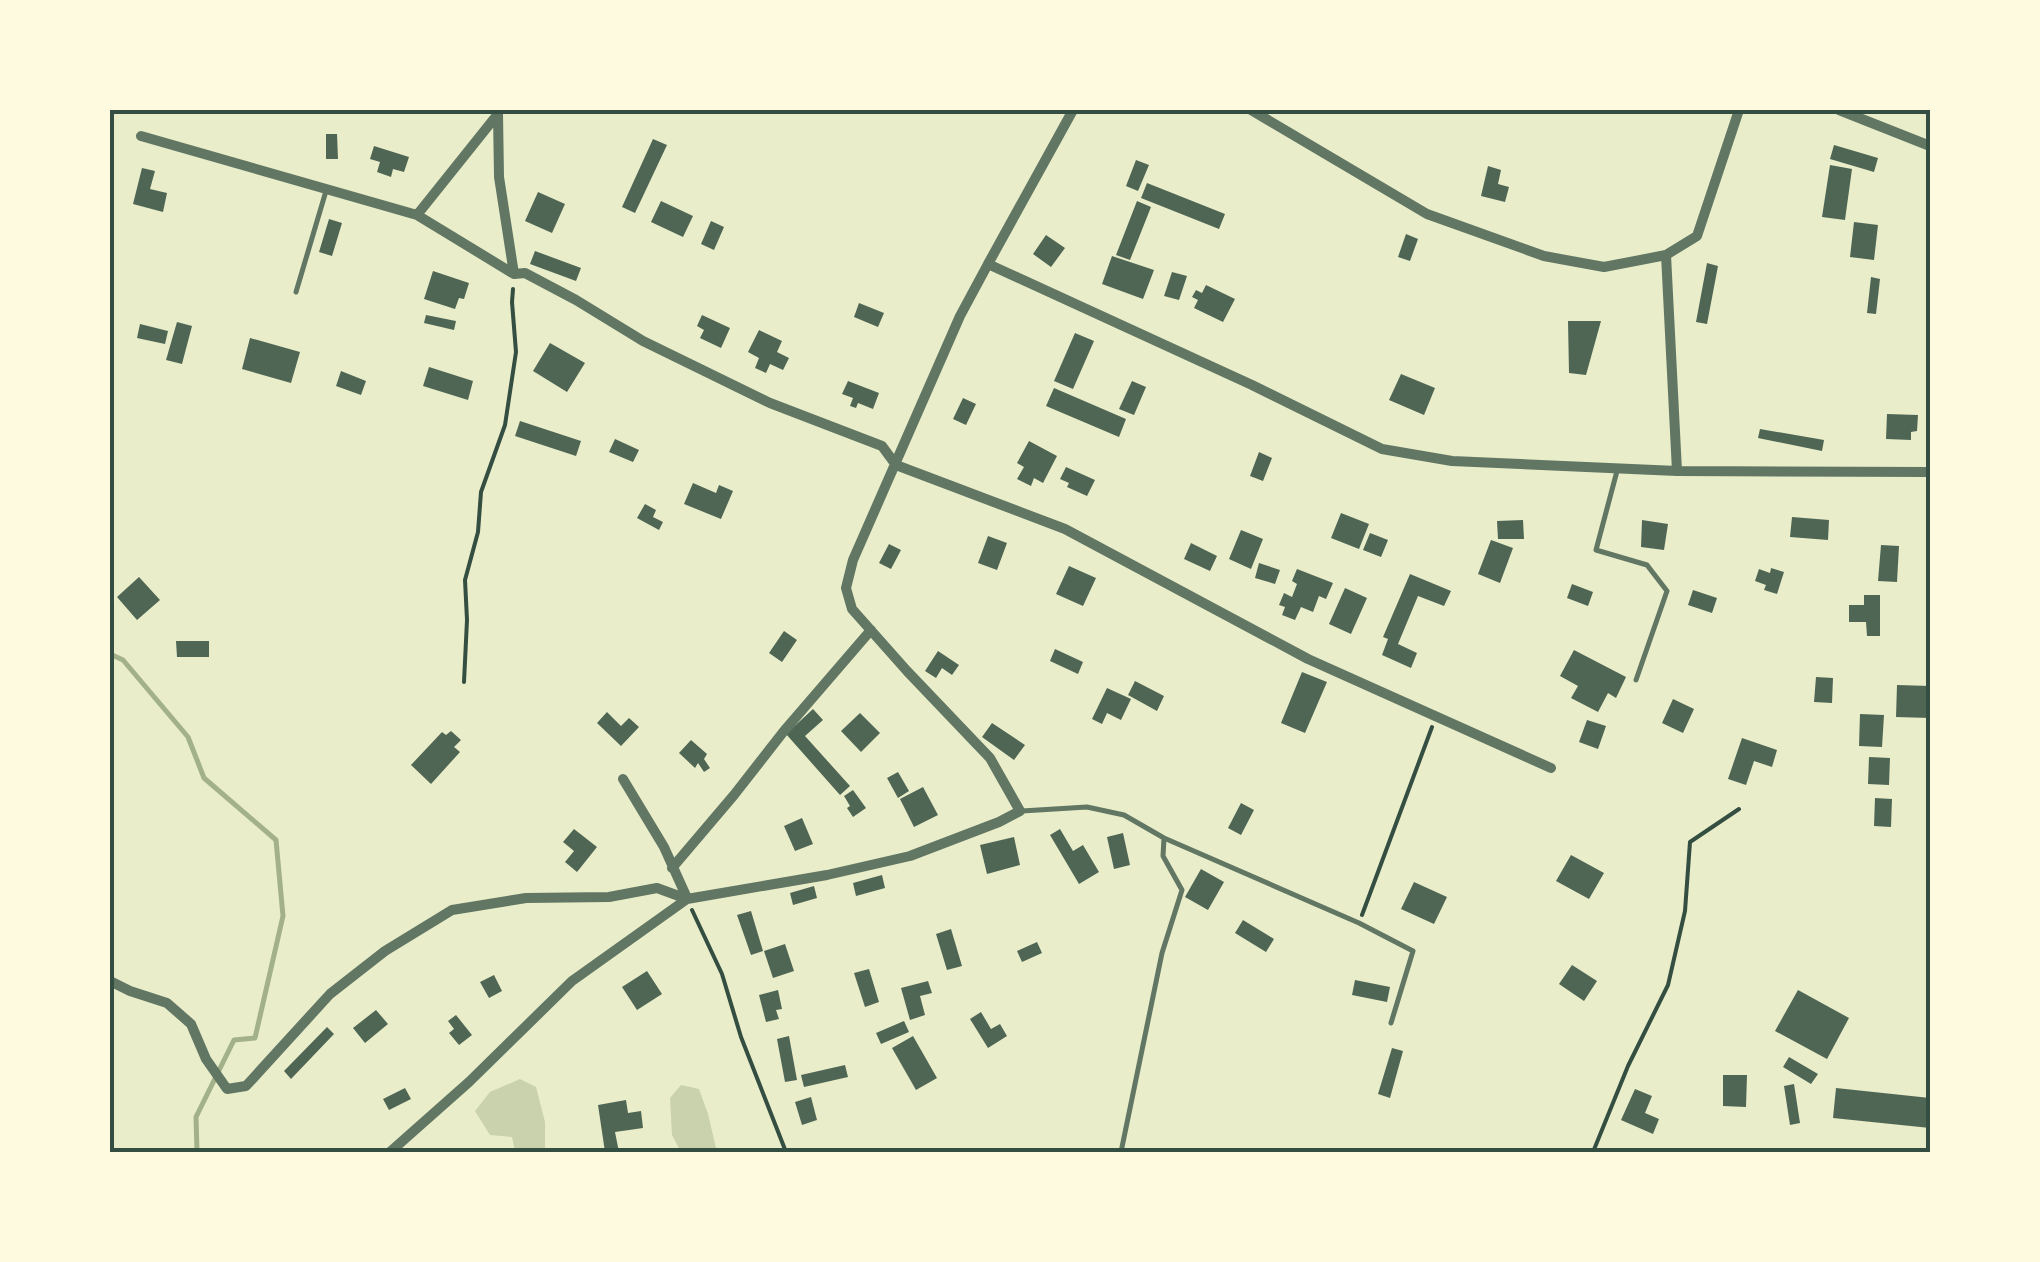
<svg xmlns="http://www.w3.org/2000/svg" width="2040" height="1262" viewBox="0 0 2040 1262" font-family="'PT Serif',serif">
<rect width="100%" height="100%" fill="#e9edc9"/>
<path fill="#cad2ad" d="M520,1079L536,1087L545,1122V1152H515L512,1137L490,1135L475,1111L490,1092Z
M681,1085L699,1089L708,1114L717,1152H681L672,1135L670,1098Z"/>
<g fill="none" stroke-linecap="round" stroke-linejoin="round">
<path stroke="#a3b18a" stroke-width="5" d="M110,654L123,660L188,737L204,778L276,840L283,916L255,1038L234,1040L196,1117L197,1152"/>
</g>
<path fill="#4f6655" d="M326,134H337L338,159H326Z
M653,139L667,145L635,213L622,207Z
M1834,145L1878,158L1874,172L1830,159Z
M374,146L409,157L404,172L393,169L391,177L377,172L380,162L370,159Z
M1136,160L1149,165L1138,191L1126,186Z
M1830,165L1852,169L1845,220L1822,217Z
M1488,166L1501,170L1498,184L1509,187L1505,202L1481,196Z
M142,168L155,171L150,189L167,193L163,212L133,204Z
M1147,183L1225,214L1219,229L1141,198Z
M538,192L565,204L552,233L525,221Z
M661,201L693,216L683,237L651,222Z
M1137,201L1151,207L1130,260L1116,255Z
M329,219L342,223L332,256L319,252Z
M711,221L724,227L714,250L701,244Z
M1854,222L1878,225L1874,260L1850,257Z
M1406,234L1418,239L1410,261L1398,257Z
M1046,235L1065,248L1051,267L1033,254Z
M535,251L581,268L576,281L530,264Z
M1112,256L1154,270L1143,299L1102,284Z
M1707,263L1718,266L1707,324L1696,322Z
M433,271L469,283L464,299L459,298L455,309L424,299Z
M1172,272L1187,276L1179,300L1164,296Z
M1871,277L1880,279L1876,314L1867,313Z
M1206,285L1235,299L1223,322L1194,308L1198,300L1192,297L1196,290L1202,293Z
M859,303L884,313L878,327L854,317Z
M426,315L456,321L454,330L424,323Z
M702,315L730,328L721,348L700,338L704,330L697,326Z
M1568,321H1601L1586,375L1569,373Z
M177,322L192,326L182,364L166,360Z
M140,324L168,331L165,344L137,338Z
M759,330L782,341L777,352L789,358L783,370L770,364L766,373L755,368L759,358L748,352Z
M1075,333L1094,341L1073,389L1054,381Z
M250,338L300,352L291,383L242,369Z
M550,343L585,363L567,392L533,371Z
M429,367L473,381L468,400L423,386Z
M341,371L366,381L361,395L336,386Z
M1401,374L1435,388L1424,415L1389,400Z
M848,381L879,393L873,409L858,403L856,408L850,406L853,398L842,394Z
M1132,381L1146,387L1134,415L1119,409Z
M1054,388L1126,419L1119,437L1046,406Z
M963,398L976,404L966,425L953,419Z
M1887,414L1918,415L1917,431L1911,432V440L1886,439Z
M520,421L581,441L576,456L515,436Z
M1760,429L1824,440L1822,451L1758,438Z
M615,439L639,450L633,462L609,452Z
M1029,441L1057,456L1043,483L1034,478L1031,486L1017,479L1024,467L1017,463Z
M1259,452L1272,458L1263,481L1250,476Z
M1066,467L1095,480L1087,496L1067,487L1069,483L1060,479Z
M693,483L716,493L719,485L733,491L721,519L684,504Z
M645,504L656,510L653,517L663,522L659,530L637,518Z
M1341,513L1369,524L1359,549L1331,538Z
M1792,517L1829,520L1828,540L1790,537Z
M1523,520L1524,539H1498L1497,521Z
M1642,520L1668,524L1664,550L1641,547Z
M1241,530L1263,539L1251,569L1229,559Z
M1370,533L1388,540L1381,557L1363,550Z
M988,536L1007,543L997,570L978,563Z
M1491,540L1513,548L1500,583L1478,574Z
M1191,543L1217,556L1210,571L1184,559Z
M889,544L901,550L891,569L879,563Z
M1881,545L1899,546L1897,582L1878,581Z
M1259,563L1280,570L1275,584L1255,578Z
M1069,566L1096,578L1083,606L1056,594Z
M1771,568L1784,572L1777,594L1764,590L1766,585L1755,581L1759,569L1770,573Z
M1297,569L1333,583L1326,599L1319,596L1313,612L1301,607L1295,620L1282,615L1285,607L1279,605L1284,593L1292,597L1297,584L1292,581Z
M1410,574L1451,591L1444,606L1418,596L1398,644L1417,653L1411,668L1382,655L1388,639L1383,637Z
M139,577L160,600L137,620L117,597Z
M1572,584L1593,592L1588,606L1567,598Z
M1345,588L1367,598L1351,634L1329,624Z
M1693,590L1717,598L1712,613L1688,605Z
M1864,595H1880V636H1867L1866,622H1849V605H1864Z
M784,631L797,640L782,662L769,653Z
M176,641H209V657H177Z
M1055,649L1083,662L1078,674L1050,661Z
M1574,650L1626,677L1616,698L1608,693L1598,712L1571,698L1578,686L1560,676Z
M938,651L959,665L952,675L942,668L936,678L925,671Z
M1302,672L1327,682L1305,733L1281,723Z
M1816,677L1833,678L1832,703L1814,702Z
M1135,681L1164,696L1157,711L1128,695Z
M1897,685L1930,686V718L1896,717Z
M1107,688L1131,699L1121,720L1107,713L1102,724L1092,719Z
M1673,699L1694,709L1683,733L1662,723Z
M813,709L823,720L805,736L850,786L840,795L786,734Z
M607,712L621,726L629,718L639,727L621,746L597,723Z
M860,713L880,733L861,752L841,731Z
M1860,714L1884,715L1882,747L1859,746Z
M1587,720L1606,726L1598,749L1579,742Z
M992,723L1025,745L1014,760L982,737Z
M451,731L461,740L454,747L460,752L431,784L411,765L442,732L446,735Z
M1742,738L1777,750L1772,767L1754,761L1746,785L1728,779Z
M691,740L707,754L704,759L710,768L704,772L698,763L695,768L679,753Z
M1869,757L1890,758L1889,785L1868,784Z
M898,772L909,791L898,798L887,778Z
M923,787L938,815L914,827L900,799Z
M853,790L866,808L853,817L847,808L850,806L844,796Z
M1875,798L1892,799L1891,827L1874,826Z
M1241,803L1254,810L1241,835L1228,828Z
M802,818L813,844L795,851L784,826Z
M574,829L597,847L577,872L565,862L574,851L563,842Z
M1060,829L1073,851L1083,845L1099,872L1079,884L1050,835Z
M1123,833L1130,865L1114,869L1107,837Z
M1014,837L1020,865L987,874L980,845Z
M1571,855L1604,873L1589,899L1556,881Z
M1201,869L1224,882L1208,910L1185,897Z
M882,875L885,888L856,896L853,883Z
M1414,882L1447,897L1434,924L1401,909Z
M814,886L817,898L793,905L790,893Z
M751,911L763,951L751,955L737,915Z
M1243,920L1274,939L1266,952L1235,933Z
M951,929L962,966L947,970L936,934Z
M1037,942L1042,953L1022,962L1017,951Z
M785,944L794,971L773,978L764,951Z
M1572,965L1597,981L1584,1001L1559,984Z
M869,969L879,1002L865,1007L854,973Z
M647,971L662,994L637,1010L622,987Z
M494,975L502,991L489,998L480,982Z
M1355,980L1390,987L1387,1002L1352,995Z
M928,981L932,993L920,996L925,1015L910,1020L901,988Z
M778,990L782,1009L776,1010L779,1019L766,1022L759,995Z
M1798,990L1849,1018L1827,1059L1775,1031Z
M376,1010L388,1024L365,1043L353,1028Z
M981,1012L991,1029L1000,1024L1007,1036L988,1048L970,1019Z
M456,1015L472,1035L459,1045L449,1033L454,1029L448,1021Z
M904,1021L909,1032L881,1044L876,1033Z
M327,1027L334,1034L291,1079L284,1071Z
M789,1036L797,1080L785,1082L777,1039Z
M913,1036L937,1078L916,1090L892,1048Z
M1392,1048L1403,1051L1390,1098L1378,1094Z
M1789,1057L1818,1074L1811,1084L1783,1067Z
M845,1065L848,1077L804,1087L801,1075Z
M1723,1075H1747L1746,1107L1723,1106Z
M1794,1084L1800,1123L1790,1125L1784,1086Z
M405,1088L411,1099L389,1110L383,1099Z
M1836,1088L1930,1098V1128L1833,1118Z
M1635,1089L1652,1096L1645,1113L1659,1119L1653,1134L1621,1120Z
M811,1097L817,1120L802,1125L795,1102Z
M626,1100L628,1113L641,1111L643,1128L615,1132L619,1152H605L598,1105Z"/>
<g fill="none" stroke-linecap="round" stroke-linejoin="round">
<path stroke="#344e41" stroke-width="4" d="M464,682L467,620L465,580L478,532L481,492L505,425L516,352L512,302L513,289
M692,910L722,974L741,1037L786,1152
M1362,915L1432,727
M1593,1152L1628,1066L1668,985L1685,911L1690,842L1739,809"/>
<path stroke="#617663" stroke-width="5" d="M296,292L326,191
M1617,471L1596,550L1647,565L1667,591L1636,680
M1022,811L1087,807L1124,815L1164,838L1359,923L1413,951L1391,1023
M1121,1152L1162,953L1182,890L1163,856L1164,838"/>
<path stroke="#617663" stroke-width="10" d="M1251,110L1427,214L1544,256L1604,267L1666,255L1697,236L1739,110
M1839,110L1930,146
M498,114L499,177L514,274L525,273L576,300L643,341L770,403L882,446L896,465L1065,529L1308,659L1551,768
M141,136L417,215L514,274
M417,215L497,115
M1666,255L1677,471
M988,264L1073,110
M623,779L664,847L687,898
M672,868L734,795L784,731L871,630
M110,981L130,991L167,1003L191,1024L206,1059L227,1089L246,1086L330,994L385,951L452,910L526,898L609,897L657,888L687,899
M390,1152L469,1082L572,981L687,899L827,875L910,856L999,822L1020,811L990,758L907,671L852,609L846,588L853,560L960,316L988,264L1252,385L1382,449L1452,461L1677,471L1930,472"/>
</g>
<rect width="2040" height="1262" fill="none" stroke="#fefae0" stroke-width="225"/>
<rect x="112" y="112" width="1816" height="1038" fill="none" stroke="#344e41" stroke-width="4"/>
</svg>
